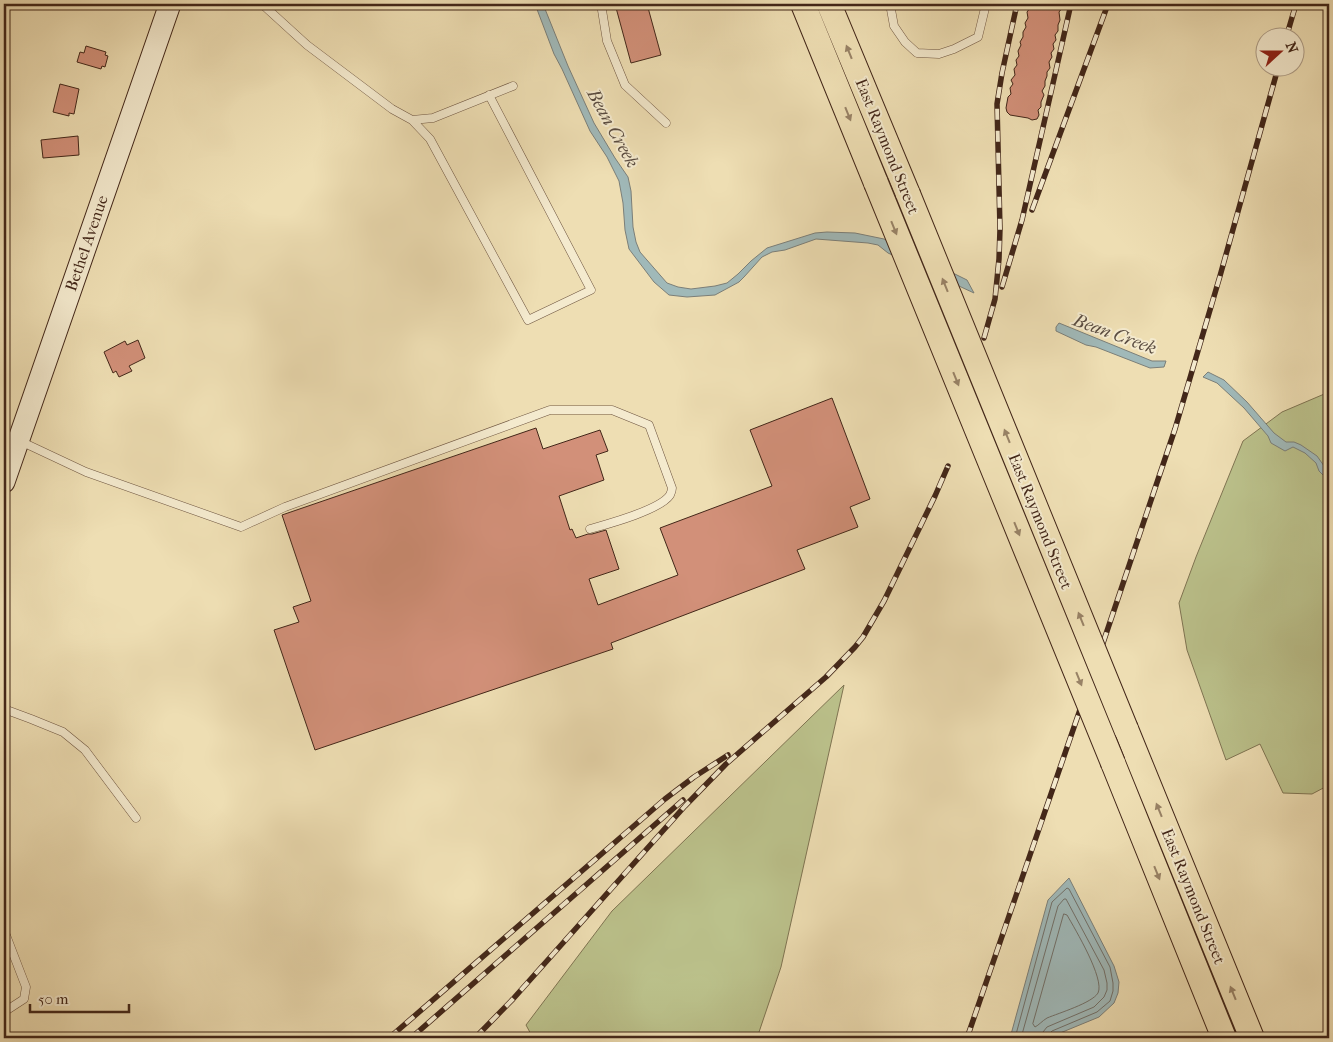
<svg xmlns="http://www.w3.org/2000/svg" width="1333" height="1042" viewBox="0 0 1333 1042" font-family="'IM FELL French Canon',serif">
<rect width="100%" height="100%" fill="#eedeb3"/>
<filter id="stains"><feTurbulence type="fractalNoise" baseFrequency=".004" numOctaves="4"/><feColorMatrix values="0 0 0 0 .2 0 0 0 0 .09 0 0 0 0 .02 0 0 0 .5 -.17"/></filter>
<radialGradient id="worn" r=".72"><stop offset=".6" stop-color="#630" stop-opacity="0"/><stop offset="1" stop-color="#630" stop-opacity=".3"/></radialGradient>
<path fill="#bbc18b" stroke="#7f7452" d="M1329,392V785L1312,794L1283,793L1260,744L1226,760L1187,650L1179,603L1196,557L1243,441L1282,412Z
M844,685L781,967L757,1038H533L526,1025L612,911Z"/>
<path fill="#a0b9b9" stroke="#7b7f79" d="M535,4H543L568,66L594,123L615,158L628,177L631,191L633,227L636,242L640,252L667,283L678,287L691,289L715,286L727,283L738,274L751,261L767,248L815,233L827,232L855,233L884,239L967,280L974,293L888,253L878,245L868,243L816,239L785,250L772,252L762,257L744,277L739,282L715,295L687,297L669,295L654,282L629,249L625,230L623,203L619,181L607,157L590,131L562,69L554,54Z
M1059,323L1152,361H1166L1164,367L1150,368L1096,347L1086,345L1056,331V327Z
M1208,372L1224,380L1247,402L1274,433L1286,442H1294L1301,445L1317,456L1329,473V481L1319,471L1316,463L1305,453L1293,447L1285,451L1271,443L1268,436L1244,408L1217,383L1203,377Z
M1069,878L1114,966L1119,982L1118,993L1114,1003L1099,1017L1048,1038H1010L1048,900Z"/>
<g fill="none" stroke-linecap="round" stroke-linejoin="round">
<path stroke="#727069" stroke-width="1" d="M1064,914L1067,915C1075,929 1105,979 1098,993C1092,1003 1059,1013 1047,1018C1042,1021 1039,1025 1035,1027L1033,1024Z
M1015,1038L1052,902L1067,888L1069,889L1110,967L1113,983V991L1110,1001L1097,1012L1052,1031L1049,1034L1048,1038
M1021,1038L1058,906L1064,899H1066L1104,970L1107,983V990L1104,997L1094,1007L1047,1027L1043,1032L1042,1038"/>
</g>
<path fill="#d29079" stroke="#432719" d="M615,4H647L661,55L631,63Z
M1033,4H1065L1059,12L1060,20L1058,25V31L1055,35L1056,40L1053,44L1054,49L1051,53L1052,57L1049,62L1050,68L1047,72V76L1045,81V86L1042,91L1044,95L1041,102V107L1038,110L1039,115L1037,119L1032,120L1028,118L1010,115L1007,112L1006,108L1008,97L1011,94L1010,88L1013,84L1011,80L1015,75L1014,69L1017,65L1016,60L1019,56L1018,51L1021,45L1020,42L1023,37V32L1026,27L1025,23L1028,18L1027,12Z
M86,46L106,52L105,55L108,56L105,67L102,66L101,69L77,62L80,52L84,53Z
M60,84L79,89L74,114L69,113V116L53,112Z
M78,136L79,155L43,158L41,140Z
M138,340L145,358L129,366L132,371L119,377L116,371L113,373L104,352L125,341L127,345Z
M832,398L870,499L850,507L858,527L797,550L805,569L611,643L613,649L315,750L274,630L299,622L293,607L311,601L282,515L536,428L543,449L600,430L608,451L596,455L604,480L559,496L570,530L572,529L576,538L588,534H592L606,530L619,569L589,579L598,605L678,575L660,528L772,486L750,430Z"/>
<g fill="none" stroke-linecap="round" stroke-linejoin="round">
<defs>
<path id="lane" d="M262,4L307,45L392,109L412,120L433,118L513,86
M601,4L607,41L625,85L666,123
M890,4L894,26L905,42L917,53L939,54L954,49L978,37L986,4
M412,120L430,139L528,320L591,290L489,95
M20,441L86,472L241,527L285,507L550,410H612L649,425L672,488C672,490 671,493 670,495C660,510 608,524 590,529
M4,709L31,719L63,732L85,750L136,818
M4,930L26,987L24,999L4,1012"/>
<path id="secondary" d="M4,482L170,4"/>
<path id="primary" d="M803,4L876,183
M829,4L908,194
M1126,729L1252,1038
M1113,763L1224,1038"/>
</defs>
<use href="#lane" stroke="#6e5540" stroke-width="9"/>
<use href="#secondary" stroke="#432719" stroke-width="23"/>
<use href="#primary" stroke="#432719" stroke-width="26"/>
<use href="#lane" stroke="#f4eace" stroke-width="8"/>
<use href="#secondary" stroke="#f4eace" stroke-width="21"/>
<use href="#primary" stroke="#eedeb3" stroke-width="24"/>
<defs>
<path id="rail" d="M1286,38L1296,4
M1032,210L1108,4
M1002,287L1022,220L1071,4
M984,338L995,299L999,259L1000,229L997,104L1002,73L1017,4
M389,1038L665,799L694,777L728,755
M411,1038L683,800
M475,1038L513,999L685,806L726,764L826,677L855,647L863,637L884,601L935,496L948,466
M967,1038L1104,640L1175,429L1220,276L1278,68"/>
</defs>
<use href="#rail" stroke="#432719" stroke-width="5.5"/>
<use href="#rail" stroke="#f4eace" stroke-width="4" stroke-dasharray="11" stroke-linecap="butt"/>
<defs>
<path id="primary-bridge" d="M876,183L1113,763
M908,194L1126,729"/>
</defs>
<use href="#primary-bridge" stroke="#432719" stroke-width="26" stroke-linecap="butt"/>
<use href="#primary-bridge" stroke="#eedeb3" stroke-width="24"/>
</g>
<defs><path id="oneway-solid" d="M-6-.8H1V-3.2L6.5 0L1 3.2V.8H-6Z" transform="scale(1.25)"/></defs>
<g fill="#988266">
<use href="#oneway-solid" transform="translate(849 52) rotate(-112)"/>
<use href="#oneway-solid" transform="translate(848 114) rotate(68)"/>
<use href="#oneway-solid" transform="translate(894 228) rotate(68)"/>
<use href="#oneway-solid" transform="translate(945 285) rotate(-112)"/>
<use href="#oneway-solid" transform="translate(956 379) rotate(68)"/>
<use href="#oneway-solid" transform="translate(1007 436) rotate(-112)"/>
<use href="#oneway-solid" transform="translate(1017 529) rotate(68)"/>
<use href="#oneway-solid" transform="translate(1081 619) rotate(-112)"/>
<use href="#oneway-solid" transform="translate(1079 679) rotate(68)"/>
<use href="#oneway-solid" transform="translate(1159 810) rotate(-112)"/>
<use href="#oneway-solid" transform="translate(1157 873) rotate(68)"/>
<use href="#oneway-solid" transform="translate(1233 993) rotate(-112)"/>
</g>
<g text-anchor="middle" stroke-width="4" stroke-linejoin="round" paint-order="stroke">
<g font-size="16" fill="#432719" stroke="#f4eace">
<text transform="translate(888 146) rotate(68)" y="6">East Raymond Street</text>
<text transform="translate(86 243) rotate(-71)" y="6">Bethel Avenue</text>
<text transform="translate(1041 521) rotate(68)" y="6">East Raymond Street</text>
<text transform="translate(1194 896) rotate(68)" y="6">East Raymond Street</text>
</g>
<g font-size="18" font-style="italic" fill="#5a4c41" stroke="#f4eace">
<text transform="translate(613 128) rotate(61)" y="6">Bean Creek</text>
<text transform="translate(1115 334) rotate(20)" y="6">Bean Creek</text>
</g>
</g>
<rect width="1333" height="1042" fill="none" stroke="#eedeb3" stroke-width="20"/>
<rect x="5" y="5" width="1323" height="1032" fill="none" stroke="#432719" stroke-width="2.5"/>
<rect x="10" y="10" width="1313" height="1022" fill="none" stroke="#432719"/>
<g transform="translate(1280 52) rotate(69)"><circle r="24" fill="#f4eace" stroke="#ad9c86"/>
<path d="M0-4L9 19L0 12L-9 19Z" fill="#8f2418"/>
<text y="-8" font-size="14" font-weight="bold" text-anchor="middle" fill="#432719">N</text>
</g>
<path d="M30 1004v8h99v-8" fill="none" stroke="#432719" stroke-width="2.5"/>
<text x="38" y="1004" font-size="15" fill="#432719" stroke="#f4eace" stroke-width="4" paint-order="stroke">50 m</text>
<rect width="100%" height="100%" filter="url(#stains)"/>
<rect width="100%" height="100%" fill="url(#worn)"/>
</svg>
